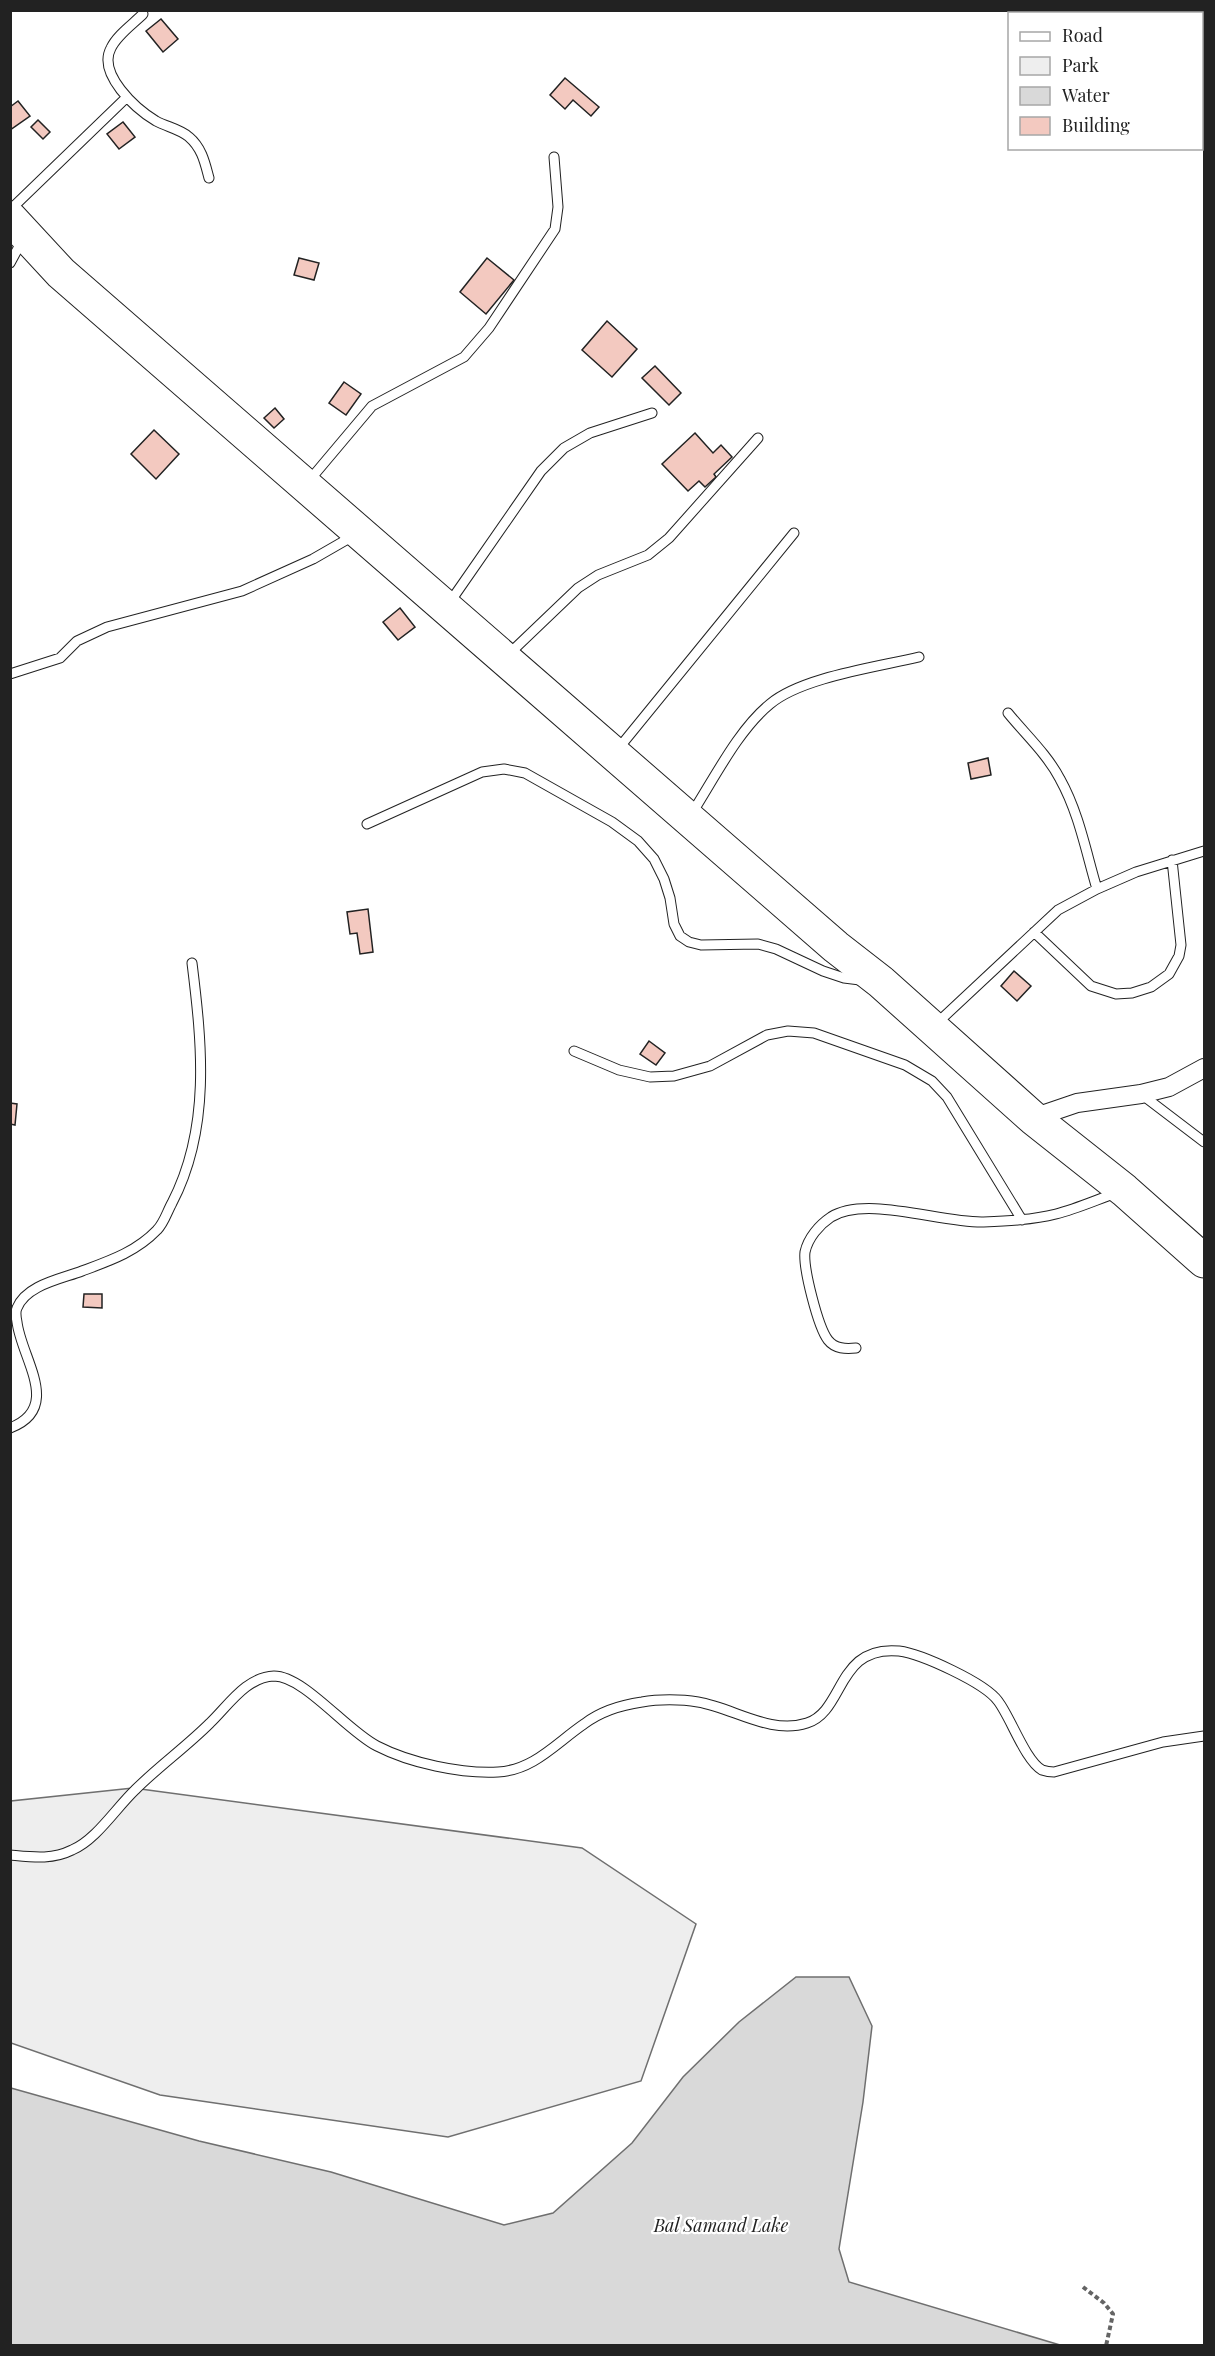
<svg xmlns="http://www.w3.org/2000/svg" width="1215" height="2356" viewBox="0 0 1215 2356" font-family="'Playfair Display',serif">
<rect width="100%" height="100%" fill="#fff"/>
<path fill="#eee" stroke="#6f6f6f" stroke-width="1.5" d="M133,1788L582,1848L696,1924L641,2081L448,2137L160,2095L11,2043V1801Z"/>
<path fill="#d9d9d9" stroke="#6f6f6f" stroke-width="1.5" d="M796,1977H849L872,2026L863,2102L839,2249L849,2282L1060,2345H11V2088L199,2141L331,2172L504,2225L553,2213L632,2143L683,2077L739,2022Z"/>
<path fill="#f3c9c0" stroke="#222" stroke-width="1.5" d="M161,19L178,39L163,52L146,31Z
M565,78L599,107L591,116L573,100L565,109L550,95Z
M18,101L30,116L10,130V107Z
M38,120L50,132L43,139L31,127Z
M123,122L135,137L119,149L107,134Z
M299,258L319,263L314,280L294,275Z
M487,258L514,280L486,314L460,292Z
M607,321L637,349L612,377L582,350Z
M655,366L681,393L669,405L642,378Z
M344,382L361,394L346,415L329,403Z
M275,408L284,419L274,428L264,418Z
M154,430L179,454L156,479L131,454Z
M695,433L713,453L721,445L732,457L714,474L716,477L705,487L699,481L688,491L662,464Z
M400,608L415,627L398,640L383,622Z
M988,758L991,775L971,779L968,763Z
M368,909L373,952L360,954L357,933L350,934L347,912Z
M1014,971L1031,986L1017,1001L1001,986Z
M649,1041L665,1053L656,1065L640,1054Z
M10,1103L17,1104L15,1125L10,1124Z
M84,1294H102V1308L83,1307Z"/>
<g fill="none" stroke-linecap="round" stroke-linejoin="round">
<defs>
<path id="lane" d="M143,14C133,24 117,35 111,48C97,74 136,109 156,121C167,127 180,129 189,137C202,148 205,163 209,178
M10,210L127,97
M10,263L22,241
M308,482L372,406L464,357L489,328L555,229L558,207L554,157
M450,602L541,471L564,448L590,433L652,413
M509,654L578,588L598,575L648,555L669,538L758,438
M10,674L60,658L77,641L107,627L242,591L313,559L353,536
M1008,713C1025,734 1047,754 1060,779C1079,813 1086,852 1097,889
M618,749L794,533
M692,813C714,779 738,730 770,704C802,677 878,667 919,657
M367,824L482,772L504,769L525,773L612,822L638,841L654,859L664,879L670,898L674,924L680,936L689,942L701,945L758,944L776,949L823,971L844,978L860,980
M1034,932L1091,986L1116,994L1132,993L1151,987L1169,974L1179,956L1181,945L1172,860
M935,1025L1058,910L1097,889L1136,872L1204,851
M574,1051L619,1070L650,1077L674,1076L710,1066L767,1035L788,1031L814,1033L905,1065L932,1081L947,1097L1022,1220
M1141,1094L1204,1142
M856,1348C846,1349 835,1349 828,1340C818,1327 803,1268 805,1252C808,1238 819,1225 831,1217C866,1195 941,1223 983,1222C1007,1221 1032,1220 1056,1214C1076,1209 1096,1200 1116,1193
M10,1428C63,1408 21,1358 17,1322C16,1317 15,1312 17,1308C26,1285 61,1279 82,1271C109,1261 136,1252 157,1230C164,1223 167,1212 172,1203C211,1128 202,1044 192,963
M10,1855C32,1857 52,1860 72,1850C96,1840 116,1808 135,1790C159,1766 186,1747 210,1723C228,1706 246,1677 274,1676C304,1676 347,1731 377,1746C410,1763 461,1774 498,1772C534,1770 556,1743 584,1724C601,1711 621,1705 642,1702C658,1699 681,1699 698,1702C734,1708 770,1735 807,1723C845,1711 836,1645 899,1651C922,1654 985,1683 998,1701C1011,1718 1025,1760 1042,1770C1045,1771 1051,1772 1054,1772L1163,1742L1204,1736"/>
<path id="street" d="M1033,1118L1077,1103L1141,1094L1169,1087L1204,1068"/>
<path id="highway" d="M10,218L61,273L836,947L881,982L1033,1118L1124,1190L1204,1261"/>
</defs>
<use href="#lane" stroke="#222" stroke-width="11"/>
<use href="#street" stroke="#222" stroke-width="20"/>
<use href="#highway" stroke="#222" stroke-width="35"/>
<path stroke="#646464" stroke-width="4" stroke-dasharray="4.5 3" stroke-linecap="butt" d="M1083,2287L1104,2303L1113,2314L1106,2346"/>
<use href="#lane" stroke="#fff" stroke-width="9"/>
<use href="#street" stroke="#fff" stroke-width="18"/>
<use href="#highway" stroke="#fff" stroke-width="33"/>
</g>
<g text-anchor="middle" stroke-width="4.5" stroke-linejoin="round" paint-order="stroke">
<g font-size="18" font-style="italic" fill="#222" stroke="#fff">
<text x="721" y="2232">Bal Samand Lake</text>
</g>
</g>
<rect width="1215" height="2356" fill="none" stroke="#222222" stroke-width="24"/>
<rect x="1008" y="12" width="195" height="138" fill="#ffffff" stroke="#a7a7a7" stroke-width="1.5"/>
<rect x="1020" y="32" width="30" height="9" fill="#ffffff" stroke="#a7a7a7" stroke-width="1.5"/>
<text x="1062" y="42" font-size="18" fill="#222222">Road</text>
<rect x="1020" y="57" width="30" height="18" fill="#eeeeee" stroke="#a7a7a7" stroke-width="1.5"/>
<text x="1062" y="72" font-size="18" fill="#222222">Park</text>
<rect x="1020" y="87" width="30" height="18" fill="#d9d9d9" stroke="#a7a7a7" stroke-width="1.5"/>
<text x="1062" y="102" font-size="18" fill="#222222">Water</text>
<rect x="1020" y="117" width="30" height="18" fill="#f3c9c0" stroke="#a7a7a7" stroke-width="1.5"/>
<text x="1062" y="132" font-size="18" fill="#222222">Building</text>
</svg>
